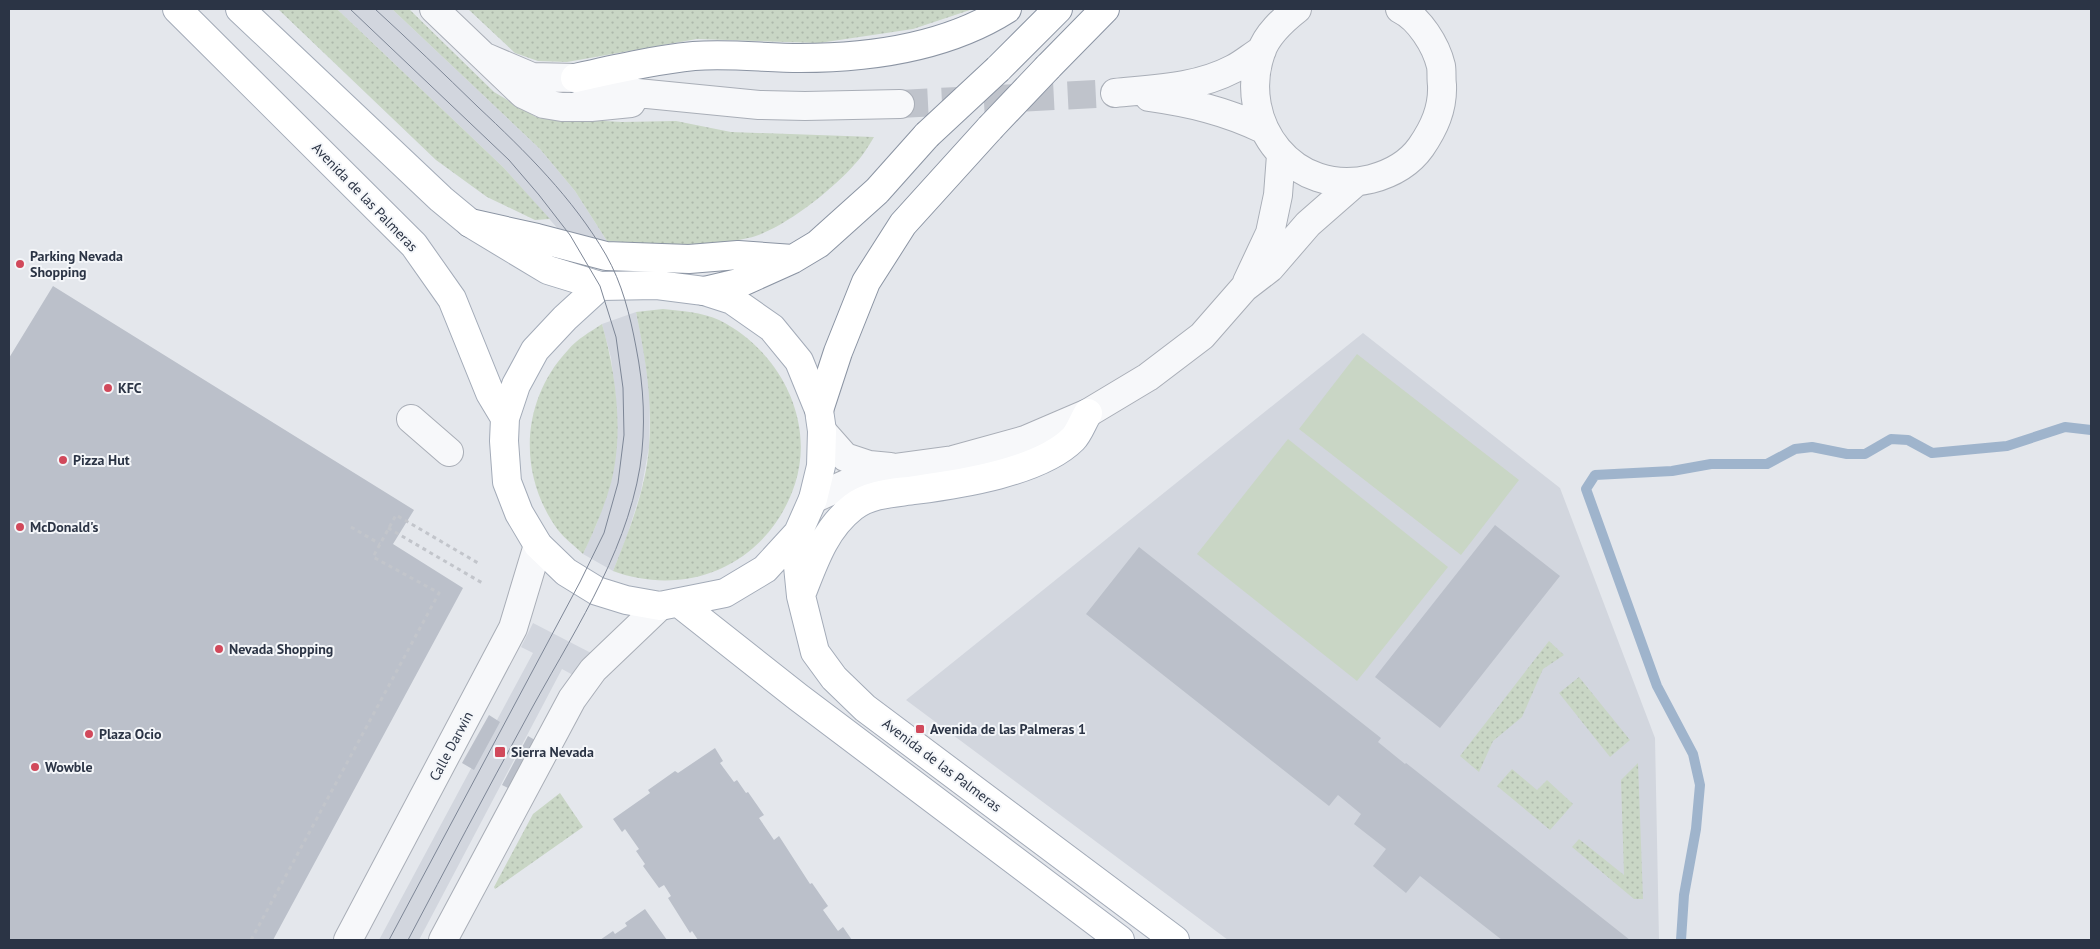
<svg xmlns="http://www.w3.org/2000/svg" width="2100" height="949" viewBox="0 0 2100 949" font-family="'PT Sans',sans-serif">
<defs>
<pattern id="grass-dots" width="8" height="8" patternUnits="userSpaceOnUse" patternTransform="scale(1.25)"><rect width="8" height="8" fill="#c9d6c5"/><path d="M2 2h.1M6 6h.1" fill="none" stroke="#adb8ab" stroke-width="1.8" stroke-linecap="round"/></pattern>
</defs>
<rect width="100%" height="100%" fill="#e4e7ec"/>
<path fill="#d2d6de" d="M337,9H392L540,149L575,191L607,241L559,230L504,168Z
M636,312L644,351L650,398L649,447L641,491L627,536L613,571L583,554L597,523L611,482L616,443V399L611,358L602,324Z
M1363,333L1560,488L1655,738L1659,940H1228L906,700Z
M533,623L593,654L573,675L562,669L419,940H379L533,653L521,647Z"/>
<path fill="url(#grass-dots)" d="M278,9H337L504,168L550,219L535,220L487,197L436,160Z
M392,9H409L494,92L536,117L622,122L676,121L731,132L874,137C868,147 862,157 854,165C832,190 781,231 748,238C702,249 654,244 607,241L575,191L540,149Z
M468,9H973L913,29L819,43L697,39L567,62L538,61L515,53Z
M663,309C682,311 701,312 719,320C778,349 816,419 795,484C769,563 689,599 613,571C629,531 646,489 649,446C653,400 645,356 636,312Z
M602,324C616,373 624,433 611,483C604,508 594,531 583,554C575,546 565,539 558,530C517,474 521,400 568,350C577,339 590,332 602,324Z
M1549,641L1564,655L1543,669L1522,717L1493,741L1479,772L1460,756Z
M1579,677L1630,740L1610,757L1559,693Z
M1638,763L1643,899H1634L1572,847L1579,839L1624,875L1621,780Z
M1512,769L1537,790L1547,780L1573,804L1550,830L1497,786Z
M560,793L583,827L495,889L494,887L533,814Z"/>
<path fill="#c9d6c5" d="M1357,354L1519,480L1461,555L1299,429Z
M1288,439L1448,567L1357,681L1197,554Z"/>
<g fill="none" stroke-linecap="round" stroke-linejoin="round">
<path stroke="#9fb4cc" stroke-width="10" d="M1681,940L1684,895L1696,829L1700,785L1693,754L1657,686L1586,489L1595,475L1672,471L1711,464H1767L1795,449L1812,447L1847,454H1865L1891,439L1908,440L1932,453L2007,446L2065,427L2091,430"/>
</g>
<path fill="#bbc0ca" d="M53,286L414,510L393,544L463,588L273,940H9V358Z
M1495,525L1560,576L1440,728L1375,677Z
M1139,547L1381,738L1378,742L1405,764L1406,763L1630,940H1502L1420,876L1406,893L1373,866L1386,849L1354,824L1361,814L1338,795L1329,806L1086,614Z
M489,715L500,722L474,770L462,763Z
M528,736L540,743L514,791L502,785Z
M715,748L723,761L720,763L734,782L737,780L746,793L748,792L764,815L759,818L774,840L779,836L810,884L812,883L828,906L823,910L838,931L843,927L852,940H698L692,931L690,933L668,898L671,896L664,885L659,888L643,866L645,864L636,851L639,849L625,829L622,832L613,819L650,793L648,790L675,771L678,773Z
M645,909L667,940H600L613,931L615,934L627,926L625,923Z"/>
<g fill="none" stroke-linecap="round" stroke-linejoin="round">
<path stroke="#bfc3cb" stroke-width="28" stroke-dasharray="28 14" stroke-linecap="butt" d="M900,104L1115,93"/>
<defs>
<path id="minor" d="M434,9L523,94L544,104L562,107H591L631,103
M1297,9C1283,20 1267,34 1261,52C1236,124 1294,198 1371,179C1390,174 1409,164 1421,147C1434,128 1443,109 1442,85C1441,79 1442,72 1441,66C1436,45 1419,18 1400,9
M485,57L532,77L575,78L597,88L617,91L759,105L805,106L900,104
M1115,93C1154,89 1197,88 1233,69C1243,64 1252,56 1262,50
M1149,97C1191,103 1225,111 1263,129
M1247,282L1270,233L1278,195L1281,155
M411,419L449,452
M822,431L845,457L869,465L890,467
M813,499L855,480L894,468L953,460L1025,440L1088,413L1148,377L1202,336L1244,288L1270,268L1308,224L1356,182
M348,940L513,628L538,545
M443,940L572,699L593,670L660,606"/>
<path id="major" d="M177,9L414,245L452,299L490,393L505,418
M240,9L441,199L470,223L548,270L600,286L657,285L704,291L732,300L772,328L799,361L819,410L822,431L821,466L813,499L798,533L765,569L725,593L660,606L626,600L597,591L566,572L538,545L519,513L507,482L504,441L505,418L516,385L535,350L565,318L600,286
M798,533L797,556L801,596L815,652L834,678L865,708L1175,940
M803,590C815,559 826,528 853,507C871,493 895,493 915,490C960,484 1040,472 1073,439C1079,433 1083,421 1088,413
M679,603L798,697L1120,940"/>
<path id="highway" d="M1048,67L1105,9
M998,69L1058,9
M575,78C614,69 654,60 694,56C729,53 765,58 800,58C870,58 947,47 1007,9
M470,223L537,238L606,256L689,259L738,255L793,259
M704,291L742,282L793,259L818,244L877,191L927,135
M819,410L838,352L866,282L903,224L990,128"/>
</defs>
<use href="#minor" stroke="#a9aeb7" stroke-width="30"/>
<use href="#major" stroke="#a3abb8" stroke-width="30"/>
<use href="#highway" stroke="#8b94a3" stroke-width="30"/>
<path stroke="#c2c5cb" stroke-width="3" stroke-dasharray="4 4" stroke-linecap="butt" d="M351,527L380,544
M388,528L484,584
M251,940L439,593L373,557L396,515L478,563"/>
<use href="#minor" stroke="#f7f8fa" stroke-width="28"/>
<use href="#major" stroke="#fff" stroke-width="28"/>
<use href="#highway" stroke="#fff" stroke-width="28"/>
<path stroke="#7d8696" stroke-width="1" d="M350,9L509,160L539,195L570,235L600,286L616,337L623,388L624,435L618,483L604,533L580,582L389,940
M375,9C410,41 444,74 478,107C525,151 573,198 606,255C622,283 630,315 636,347C644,387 646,427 640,467C625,558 569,639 526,719C486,792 447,866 408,940"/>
<defs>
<path id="highway-bridge" d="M990,128L1048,67
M927,135L998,69"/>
</defs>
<use href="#highway-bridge" stroke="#8b94a3" stroke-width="30" stroke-linecap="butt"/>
<use href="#highway-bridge" stroke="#fff" stroke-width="28"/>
</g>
<g fill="#d1495b" stroke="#f4f6f9" stroke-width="2">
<circle cx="20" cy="264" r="5"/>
<circle cx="108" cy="388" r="5"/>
<circle cx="63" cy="460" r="5"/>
<circle cx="20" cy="527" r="5"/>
<circle cx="219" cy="649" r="5"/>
<rect x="915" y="724" width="10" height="10" rx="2.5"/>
<circle cx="89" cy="734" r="5"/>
<rect x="494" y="746" width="12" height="12" rx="2.5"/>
<circle cx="35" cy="767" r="5"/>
</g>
<g text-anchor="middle" stroke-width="4" stroke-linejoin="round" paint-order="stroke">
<g font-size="14" fill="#2b3445" stroke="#f4f6f9">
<text transform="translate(365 197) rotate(46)" y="5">Avenida de las Palmeras</text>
<text transform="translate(451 746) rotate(-62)" y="5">Calle Darwin</text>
<text transform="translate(942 765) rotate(37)" y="5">Avenida de las Palmeras</text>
</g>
<g font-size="14" font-weight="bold" fill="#2b3445" stroke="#f4f6f9" text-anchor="start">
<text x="30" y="261">Parking Nevada<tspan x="30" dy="16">Shopping</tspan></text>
<text x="118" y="393">KFC</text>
<text x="73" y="465">Pizza Hut</text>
<text x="30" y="532">McDonald's</text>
<text x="229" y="654">Nevada Shopping</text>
<text x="930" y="734">Avenida de las Palmeras 1</text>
<text x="99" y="739">Plaza Ocio</text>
<text x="511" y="757">Sierra Nevada</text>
<text x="45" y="772">Wowble</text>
</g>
</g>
<rect width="2100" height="949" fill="none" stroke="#2b3445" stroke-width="20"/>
</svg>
